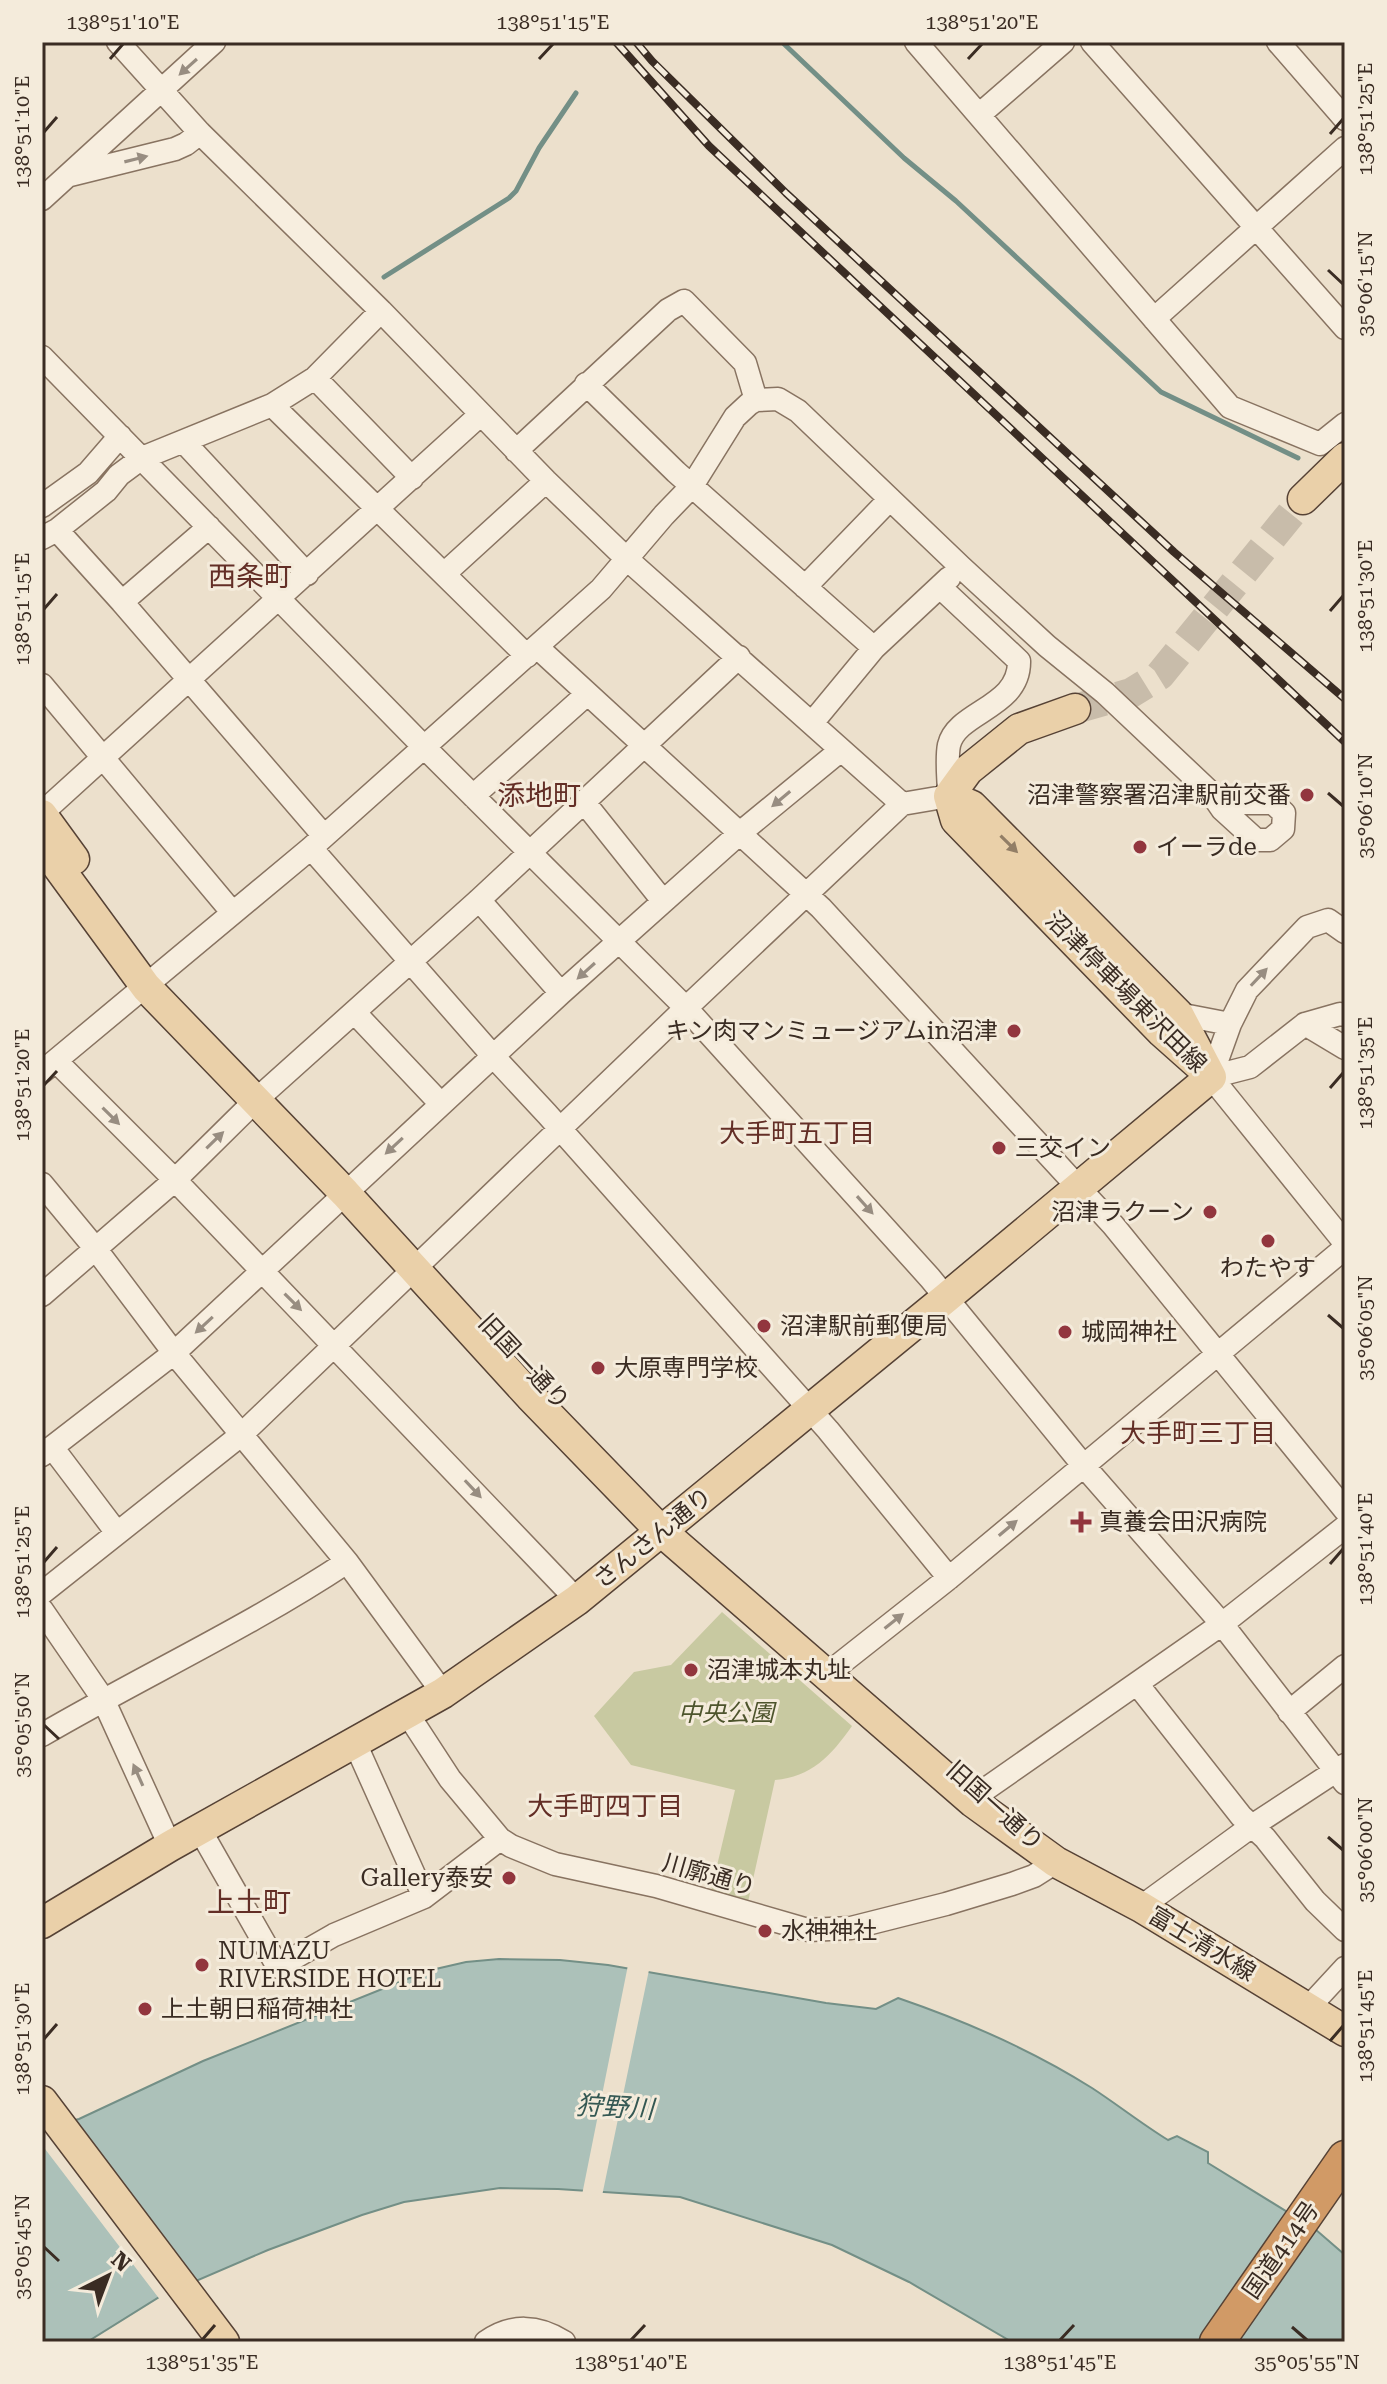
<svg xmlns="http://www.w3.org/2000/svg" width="1387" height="2384" viewBox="0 0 1387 2384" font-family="'Roboto Serif','Noto Sans JP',serif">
<rect width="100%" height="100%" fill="#ece0cc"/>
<path fill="#c8c9a1" d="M722,1612L852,1726C831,1756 811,1777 775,1780L748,1902L710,1895L735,1790L631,1765L594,1716L634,1672L671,1665Z"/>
<path fill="#acc1b9" stroke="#738f86" stroke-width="2" d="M499,1959L560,1960L608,1965L826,2003L876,2009L898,1998C965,2021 1032,2050 1092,2088C1118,2105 1142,2124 1168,2140L1177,2136L1208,2152V2163L1315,2229L1345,2255V2342H1012L909,2282L832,2245L680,2197L558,2189L500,2188L404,2202L362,2215L268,2250L161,2296L87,2342H42V2128L79,2119L203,2061L427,1971L466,1962Z"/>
<path fill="#ece0cc" d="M628,1965L649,1970L602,2196L582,2195Z
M42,2124L197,2285L161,2301L42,2145Z"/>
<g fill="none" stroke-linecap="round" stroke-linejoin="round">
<path stroke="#738f86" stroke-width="5" d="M782,42L904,158L956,201L1161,392L1298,458
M384,277L509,198L516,191L539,148L576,93"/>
<path stroke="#c8bcaa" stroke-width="30" stroke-dasharray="30 15" stroke-linecap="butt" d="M1075,709L1131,693L1160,675L1303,499"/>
<defs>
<path id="minor" d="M118,42L200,133L381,311L546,481L628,560L902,804L949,796C949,780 946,760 949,745C957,711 1020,708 1019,661L940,587
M916,42L1230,407L1320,444L1345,424
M1092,42L1345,328
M1278,42L1345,119
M979,115L1063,42
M70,175L175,149L186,144L200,133
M42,199L214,42
M1154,319L1345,148
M42,357L425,748L686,1008L930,1278L1083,1465L1222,1624L980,1793
M315,378L412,478
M586,384L676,472L874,648L812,723
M272,405L527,656
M184,442L307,574
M516,451L668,310L684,301L745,363L756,400
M42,506L88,473L120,436
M57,530L122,602L324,836
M42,538L57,530L106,491L119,475L142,458L272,405L315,378L381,311
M444,574L546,481
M805,587L890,499
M122,602L209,527
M537,647L821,908L1113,1225L1345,1510
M874,648L949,578
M42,685L232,912
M1211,793L1226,803H1273L1284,813L1283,829L1270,840H1256L1222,809Z
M473,796L586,695
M584,802L663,901
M42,813L480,415
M311,848L493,1056L547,1114L828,1430L949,1578
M479,900L561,993
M355,1013L440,1103
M1178,1014L1230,1024
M1305,1024L1345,1048
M56,1061L175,1180L577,1600
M42,1072L311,848L601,589L664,515L692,486L735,417L749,404L756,400L778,399L798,411L961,567L1047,646L1105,693L1211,793
M1211,1077L1230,1024L1247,990L1307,927L1328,920L1345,932
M1211,1077L1345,1243
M1211,1077L1250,1067L1305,1024L1340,1014L1345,1015
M42,1184L95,1248L174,1353L347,1562L443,1693
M42,1295L175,1180L256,1100L479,900L739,657
M52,1447L117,1533
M42,1455L174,1353L561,993L740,833L841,750
M1345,1527L1222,1624L1345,1783
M42,1593L241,1435L686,1008L902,804
M42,1610L103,1699L170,1846
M840,1664L949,1578L1345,1248
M1138,1685L1241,1816L1265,1838L1315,1901L1345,1930
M1289,1712L1345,1666
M407,1713L450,1779L500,1839L511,1846L555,1864L656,1886L808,1930L851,1928L946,1904L1012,1884L1034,1876L1056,1862
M42,1735C143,1676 249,1627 347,1562
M355,1743L424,1897
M200,1830L278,1967L334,1935L424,1897L500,1839
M1141,1907L1252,1826L1345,1765
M1308,2008L1345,1968
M486,2342C511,2324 538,2325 564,2342"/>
<path id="major" d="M1303,499L1345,458
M949,796L972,806L1178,1014L1211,1077
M949,796L956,820L1162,1032L1198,1064
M949,796L968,770L1019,729L1075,709
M42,815L74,859
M42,845L146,987L345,1193L530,1396L660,1530L973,1802L1056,1862L1141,1907L1345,2031
M42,1923L170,1846L443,1693L577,1600L946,1298L1211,1077
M42,2101L224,2342"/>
<path id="highway" d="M1217,2342L1345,2158"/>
</defs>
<use href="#minor" stroke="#887361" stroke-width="25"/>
<use href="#major" stroke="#564235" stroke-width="33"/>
<use href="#highway" stroke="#564235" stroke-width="37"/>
<use href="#minor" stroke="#f7eedf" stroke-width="22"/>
<use href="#major" stroke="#ead0a9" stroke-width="30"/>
<use href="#highway" stroke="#d19a66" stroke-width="34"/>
<defs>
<path id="rail" d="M616,42L709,146L1345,742
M636,42L652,61L786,193L1014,404L1174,552L1345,699"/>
</defs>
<use href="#rail" stroke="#3a2c23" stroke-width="8"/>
<use href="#rail" stroke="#f4ebdb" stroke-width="5" stroke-dasharray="15" stroke-linecap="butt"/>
</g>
<defs><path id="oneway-solid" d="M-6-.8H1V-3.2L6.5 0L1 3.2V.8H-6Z" transform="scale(2)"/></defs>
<g fill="#988d81">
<use href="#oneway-solid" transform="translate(188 67) rotate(138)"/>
<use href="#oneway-solid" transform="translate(136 159) rotate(-14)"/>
<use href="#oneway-solid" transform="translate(781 799) rotate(140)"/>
<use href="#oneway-solid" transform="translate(586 971) rotate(138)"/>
<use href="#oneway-solid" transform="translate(1259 977) rotate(-47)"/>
<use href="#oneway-solid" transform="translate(111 1116) rotate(45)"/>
<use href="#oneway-solid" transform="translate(215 1140) rotate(-44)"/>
<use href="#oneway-solid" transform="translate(394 1146) rotate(137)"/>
<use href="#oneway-solid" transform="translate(865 1205) rotate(48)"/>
<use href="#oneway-solid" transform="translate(293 1302) rotate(45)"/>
<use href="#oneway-solid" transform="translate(204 1325) rotate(137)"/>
<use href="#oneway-solid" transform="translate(473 1489) rotate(47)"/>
<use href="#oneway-solid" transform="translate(1008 1528) rotate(-40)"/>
<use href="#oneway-solid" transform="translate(894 1621) rotate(-38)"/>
<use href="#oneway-solid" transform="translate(138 1775) rotate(-114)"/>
</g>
<use fill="#927e66" href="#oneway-solid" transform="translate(1009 844) rotate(45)"/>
<path fill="none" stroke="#3a2c23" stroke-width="3" d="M110,59L123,44M539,59L553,44M968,59L982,44M44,132L57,117M1330,134L1343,119M1328,270L1343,284M44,609L57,594M1330,611L1343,596M1328,793L1343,806M44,1085L57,1071M1330,1088L1343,1073M1328,1315L1343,1328M44,1562L57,1547M1330,1564L1343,1549M44,1725L59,1739M1328,1837L1343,1850M44,2039L57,2024M1330,2041L1343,2026M44,2247L59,2261M1292,2327L1307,2340M202,2340L215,2325M631,2340L645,2325M1060,2340L1074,2325"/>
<g fill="#92363e" stroke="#f4ebdb" stroke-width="3">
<circle cx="1307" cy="795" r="8"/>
<circle cx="1140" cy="847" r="8"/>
<circle cx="1014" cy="1031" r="8"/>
<circle cx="999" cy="1148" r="8"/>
<circle cx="1210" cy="1212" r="8"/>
<circle cx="1268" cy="1241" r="8"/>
<circle cx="764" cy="1326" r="8"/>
<circle cx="1065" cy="1332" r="8"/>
<circle cx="598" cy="1368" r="8"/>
<path d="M1077 1510h8v8h8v8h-8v8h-8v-8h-8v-8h8z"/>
<circle cx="691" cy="1670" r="8"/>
<circle cx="509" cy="1878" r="8"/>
<circle cx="765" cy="1931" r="8"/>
<circle cx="202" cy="1965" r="8"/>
<circle cx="145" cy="2009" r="8"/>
</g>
<g text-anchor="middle" stroke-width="6" stroke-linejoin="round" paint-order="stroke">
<g font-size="24" fill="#3a2c23" stroke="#f4ebdb" text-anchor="start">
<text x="1291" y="803" text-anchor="end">沼津警察署沼津駅前交番</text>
<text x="1156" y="855">イーラde</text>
<text x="998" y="1039" text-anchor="end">キン肉マンミュージアムin沼津</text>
<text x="1015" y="1156">三交イン</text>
<text x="1194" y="1220" text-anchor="end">沼津ラクーン</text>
<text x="1268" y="1276" text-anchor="middle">わたやす</text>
<text x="780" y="1334">沼津駅前郵便局</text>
<text x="1081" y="1340">城岡神社</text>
<text x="614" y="1376">大原専門学校</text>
<text x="1099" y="1530">真養会田沢病院</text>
<text x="707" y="1678">沼津城本丸址</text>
<text x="493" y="1886" text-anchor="end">Gallery泰安</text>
<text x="781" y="1939">水神神社</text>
<text x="218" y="1959">NUMAZU<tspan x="218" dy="28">RIVERSIDE HOTEL</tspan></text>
<text x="161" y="2017">上土朝日稲荷神社</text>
</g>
<g font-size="24" fill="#3a2c23" stroke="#f4ebdb">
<text transform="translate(1126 992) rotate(45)" y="8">沼津停車場東沢田線</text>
<text transform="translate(524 1362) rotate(47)" y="8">旧国一通り</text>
<text transform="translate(653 1538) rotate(-39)" y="8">さんさん通り</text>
<text transform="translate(995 1806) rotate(42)" y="8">旧国一通り</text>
<text transform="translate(709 1875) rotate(16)" y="8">川廓通り</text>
<text transform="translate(1202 1944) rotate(31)" y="8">富士清水線</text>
<text transform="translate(1281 2250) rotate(-55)" y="8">国道414号</text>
</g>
<g font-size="24" font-style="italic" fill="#4d542c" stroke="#f4ebdb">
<text x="726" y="1721">中央公園</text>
</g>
<g font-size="26" fill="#632e26" stroke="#f4ebdb">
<text x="797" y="1142">大手町五丁目</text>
<text x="1198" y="1442">大手町三丁目</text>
<text x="605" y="1815">大手町四丁目</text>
</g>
<g font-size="26" font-style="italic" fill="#345853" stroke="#f4ebdb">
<text transform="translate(615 2107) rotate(3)" y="9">狩野川</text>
</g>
<g font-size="28" fill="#632e26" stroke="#f4ebdb">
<text x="250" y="586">西条町</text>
<text x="539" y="805">添地町</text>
<text x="249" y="1912">上土町</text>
</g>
</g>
<rect width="1387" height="2384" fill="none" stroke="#f4ebdb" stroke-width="88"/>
<g transform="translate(108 2276) rotate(42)" stroke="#f4ebdb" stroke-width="6" paint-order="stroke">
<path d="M0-6L14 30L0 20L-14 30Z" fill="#3a2c23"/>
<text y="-12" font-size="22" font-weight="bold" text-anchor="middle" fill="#3a2c23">N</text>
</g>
<rect x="44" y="44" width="1299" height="2296" fill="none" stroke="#3a2c23" stroke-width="3"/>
<g font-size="20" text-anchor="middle" fill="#3a2c23">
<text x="123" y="29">138°51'10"E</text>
<text x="553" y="29">138°51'15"E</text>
<text x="982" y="29">138°51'20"E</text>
<text transform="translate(1365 119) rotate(-90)" y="7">138°51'25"E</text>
<text transform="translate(22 132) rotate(-90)" y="7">138°51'10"E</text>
<text transform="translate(1365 284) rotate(-90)" y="7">35°06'15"N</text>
<text transform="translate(1365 596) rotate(-90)" y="7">138°51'30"E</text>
<text transform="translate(22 609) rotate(-90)" y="7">138°51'15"E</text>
<text transform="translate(1365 806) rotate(-90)" y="7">35°06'10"N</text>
<text transform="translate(1365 1073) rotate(-90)" y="7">138°51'35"E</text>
<text transform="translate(22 1085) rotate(-90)" y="7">138°51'20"E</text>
<text transform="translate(1365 1328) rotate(-90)" y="7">35°06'05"N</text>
<text transform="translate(1365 1549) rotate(-90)" y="7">138°51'40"E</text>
<text transform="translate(22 1562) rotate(-90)" y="7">138°51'25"E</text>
<text transform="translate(22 1725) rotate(-90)" y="7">35°05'50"N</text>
<text transform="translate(1365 1850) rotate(-90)" y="7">35°06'00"N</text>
<text transform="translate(1365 2026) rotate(-90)" y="7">138°51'45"E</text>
<text transform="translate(22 2039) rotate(-90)" y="7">138°51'30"E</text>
<text transform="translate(22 2247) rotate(-90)" y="7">35°05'45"N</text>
<text x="202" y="2369">138°51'35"E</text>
<text x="631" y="2369">138°51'40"E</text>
<text x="1060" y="2369">138°51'45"E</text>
<text x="1307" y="2369">35°05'55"N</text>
</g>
</svg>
